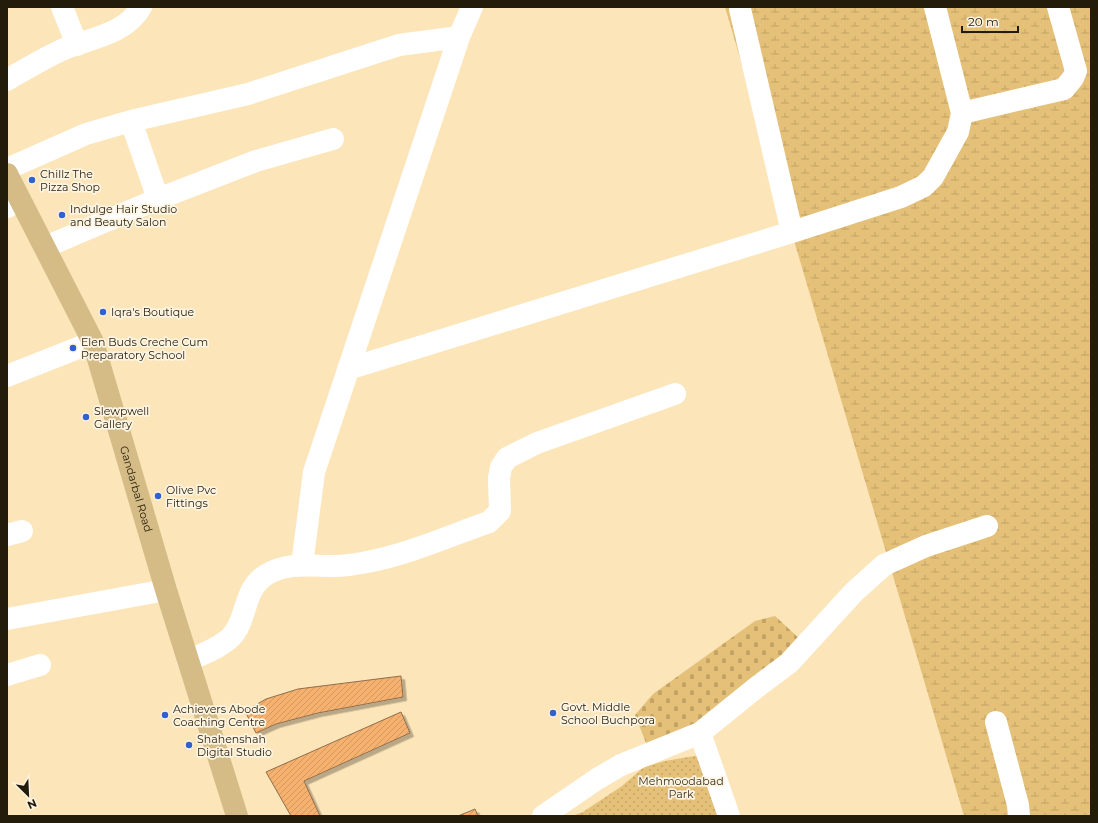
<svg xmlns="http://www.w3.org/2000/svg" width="1098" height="823" viewBox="0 0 1098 823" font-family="Montserrat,sans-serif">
<defs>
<pattern id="wetland-marsh" width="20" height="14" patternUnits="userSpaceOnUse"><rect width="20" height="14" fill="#e4c078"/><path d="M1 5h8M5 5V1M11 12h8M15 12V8" fill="none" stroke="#c3a466"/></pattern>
<pattern id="cemetery-stones" width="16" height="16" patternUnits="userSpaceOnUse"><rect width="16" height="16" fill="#e4c078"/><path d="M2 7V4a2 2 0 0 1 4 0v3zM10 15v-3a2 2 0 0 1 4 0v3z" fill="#c3a466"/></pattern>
<pattern id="park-dots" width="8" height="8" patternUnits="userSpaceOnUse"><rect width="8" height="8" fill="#e4c078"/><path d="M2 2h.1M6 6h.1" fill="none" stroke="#c3a466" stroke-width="1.8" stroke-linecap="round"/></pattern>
<pattern id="building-hatch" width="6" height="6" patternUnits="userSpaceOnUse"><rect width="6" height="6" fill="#f6b16e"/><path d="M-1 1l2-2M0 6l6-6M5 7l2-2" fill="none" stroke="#d3985e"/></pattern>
<filter id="shadow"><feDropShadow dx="3.5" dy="3.5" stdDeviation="0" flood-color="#0004"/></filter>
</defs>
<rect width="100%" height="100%" fill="#fce5b8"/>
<path fill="url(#wetland-marsh)" d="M725,7H1091V816H964Z"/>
<path fill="url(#cemetery-stones)" d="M775,616L802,641L702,726L648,748L635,715L653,694L755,621Z"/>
<path fill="url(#park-dots)" d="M700,755L721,816H572L583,812L622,786L644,767L665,761Z"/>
<path fill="url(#building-hatch)" stroke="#8f6d4e" filter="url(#shadow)" d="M401,676L403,697L318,713L276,724L256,733L245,711L266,699L298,689Z
M401,712L410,733L304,781L320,816H291L266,772Z
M475,809L478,816H458Z"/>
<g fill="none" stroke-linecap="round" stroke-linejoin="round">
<path stroke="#fff" stroke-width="22" d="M62,7L77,45
M740,9L792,232
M7,80C26,69 44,58 64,49C91,38 126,34 141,7
M962,113L1064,89L1073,78L1076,71L1058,7
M7,169L86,134L131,121L248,94L399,45L459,37
M158,199L256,161L333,139
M7,207L20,200
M45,247L158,199L131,121
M348,369L792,232L901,197L924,186L933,177L958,132L962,113L935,7
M7,376L93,342
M7,535L22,531
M302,565L314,472L459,37L472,7
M7,619L166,590
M188,661C202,654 220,648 231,637C248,620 242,590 266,575C287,562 310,566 334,566C345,566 357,564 367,562C409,554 449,536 489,522L500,511L499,478L501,467L507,458L537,443L675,394
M7,675L40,665
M996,722L1018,805L1019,816
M700,733L729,816
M543,816L597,779L621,765L700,733L757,687L789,663L854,592L884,565L926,546L987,526"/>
<path stroke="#d5bc86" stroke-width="22" id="s1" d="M7,174L93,342L166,590L237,816"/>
</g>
<g fill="#3160cf" stroke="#fdf4e2" stroke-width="1.5">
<circle cx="32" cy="180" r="4"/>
<circle cx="62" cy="215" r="4"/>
<circle cx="103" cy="312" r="4"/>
<circle cx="73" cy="348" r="4"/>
<circle cx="86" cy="417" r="4"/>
<circle cx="158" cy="496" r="4"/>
<circle cx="553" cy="713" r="4"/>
<circle cx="165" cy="715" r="4"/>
<circle cx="189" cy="745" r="4"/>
</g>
<g text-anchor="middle" stroke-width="3.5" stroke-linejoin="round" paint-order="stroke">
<g font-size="11" fill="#241c0b" stroke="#fdf4e2" text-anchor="start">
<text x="40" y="178">Chillz The<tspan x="40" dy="13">Pizza Shop</tspan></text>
<text x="70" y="213">Indulge Hair Studio<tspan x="70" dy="13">and Beauty Salon</tspan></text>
<text x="111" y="316">Iqra's Boutique</text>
<text x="81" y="346">Elen Buds Creche Cum<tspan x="81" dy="13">Preparatory School</tspan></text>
<text x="94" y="415">Slewpwell<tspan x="94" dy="13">Gallery</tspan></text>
<text x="166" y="494">Olive Pvc<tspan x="166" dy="13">Fittings</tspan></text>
<text x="561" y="711">Govt. Middle<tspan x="561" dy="13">School Buchpora</tspan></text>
<text x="173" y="713">Achievers Abode<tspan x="173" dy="13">Coaching Centre</tspan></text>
<text x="197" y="743">Shahenshah<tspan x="197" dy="13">Digital Studio</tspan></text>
</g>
<g font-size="11" fill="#241c0b" stroke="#fdf4e2">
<text dy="4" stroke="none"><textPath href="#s1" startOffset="342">Gandarbal Road</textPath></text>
</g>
<g font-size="11" fill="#372d1a" stroke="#fdf4e2">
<text x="681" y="785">Mehmoodabad<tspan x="681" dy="13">Park</tspan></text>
</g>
</g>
<rect width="1098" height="823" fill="none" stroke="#241c0b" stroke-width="16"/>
<g transform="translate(28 795) rotate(156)" stroke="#fdf4e2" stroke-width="3" paint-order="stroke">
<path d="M0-3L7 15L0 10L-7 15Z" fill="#241c0b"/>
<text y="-6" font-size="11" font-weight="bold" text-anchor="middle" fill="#241c0b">N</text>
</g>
<path d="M962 26v6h56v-6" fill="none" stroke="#241c0b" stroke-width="2"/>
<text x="968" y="26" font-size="12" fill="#241c0b" stroke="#fdf4e2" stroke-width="3" paint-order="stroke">20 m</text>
</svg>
